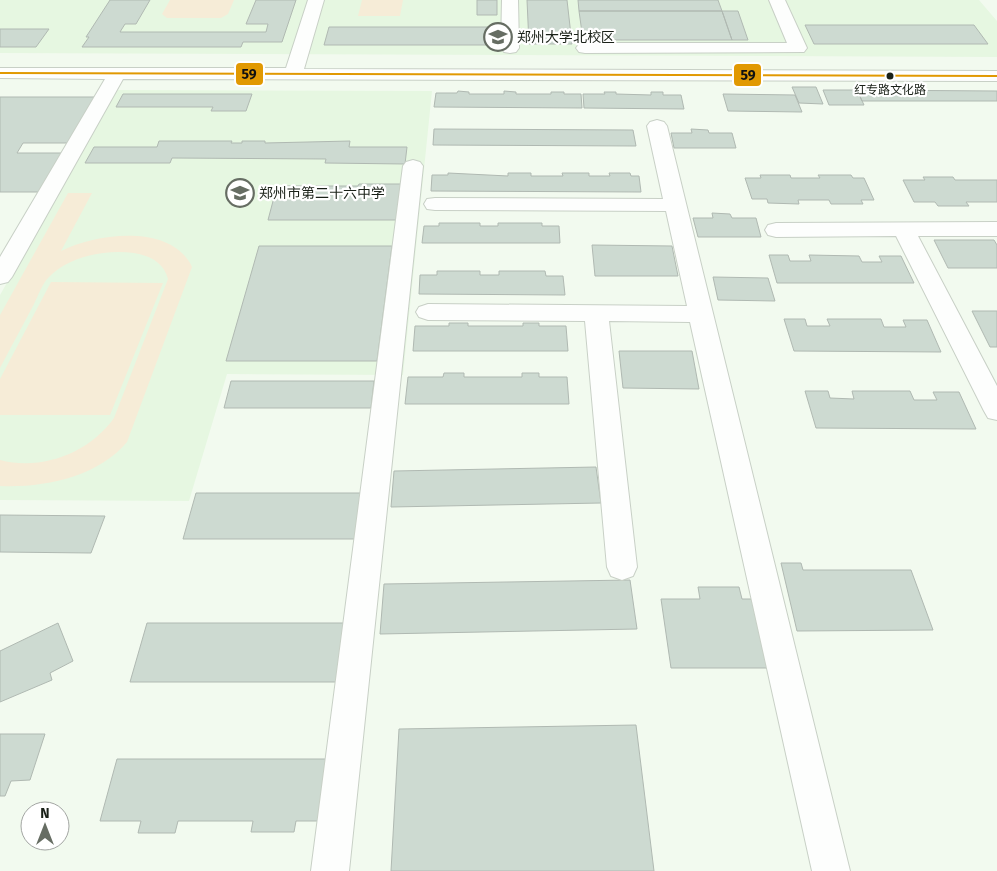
<svg xmlns="http://www.w3.org/2000/svg" width="997" height="871" viewBox="0 0 997 871" font-family="'Fira Sans','Noto Sans SC',sans-serif">
<rect width="100%" height="100%" fill="#f2faef"/>
<path fill="#e6f7e1" d="M0,0H979L997,21V57L0,53Z
M117,90L432,91L403,375L227,374L189,501L0,500V295Z"/>
<path fill="#f6ecd7" d="M170,0H234L228,14L221,18H167L162,14Z
M362,0H403L400,16H358Z
M68,193H92L61,251C96,233 172,223 192,267L127,442C98,477 44,488 0,486V460C42,471 89,453 114,418L168,279C164,263 151,256 134,253C107,249 69,256 49,277C42,284 38,296 34,304C23,325 11,347 0,368V315Z
M51,282L163,283L110,415H0V379Z"/>
<path fill="#cddad1" stroke="#b0b9b2" d="M110,0H150L136,24H125L120,32H266L268,24H246L256,0H296L282,42H243L241,47H82L89,37H86Z
M477,0H497V15H477Z
M527,0H567L572,44H529Z
M578,0H718L722,11H579Z
M579,11H722L732,40H583Z
M722,11H738L748,40H732Z
M805,25H974L988,44H814Z
M329,27H492V45H324Z
M0,29H49L36,47H0Z
M792,87H816L823,104L799,103Z
M823,90H857L864,105H829Z
M857,90L997,91V101H862Z
M458,91L469,92V94H504V91L516,92V94H551V92H564V94H581L582,108L434,107L436,93H457Z
M604,92H616V94L651,95V92H663V95H681L684,109L584,108L583,94H605Z
M123,94H252L246,111H211L213,107H116Z
M723,94L795,95L802,112L728,111Z
M0,97H97L70,143H23L17,153H65L41,192H0Z
M434,129L633,130L636,146L433,145Z
M691,129L708,130L709,133H732L736,148H674L671,133H692Z
M159,141H232L231,143H242V141H265V143L350,141L349,147H407L405,164L325,163L326,159L172,158L170,163H85L94,147H157Z
M448,173L508,176V173H531V176H563L562,173H589V176H610L609,173H630L631,176H639L641,192L431,191L432,175H448Z
M760,175H790L791,178H820L818,175H851L853,178H864L874,200H861L863,204H831L829,200H798L799,204L768,203L767,199H752L745,178H761Z
M923,177H953L955,180H997V202H966L969,206H938L935,202H914L903,180H925Z
M359,184H407L402,220H268L277,186H358Z
M712,213L730,214L732,218H756L761,237H698L693,218H713Z
M439,223H480V226H498V223H542V226H559L560,243H422L424,226H439Z
M934,240H994L997,245V268H948Z
M592,245L672,246L678,276H595Z
M259,246H392L377,361H226Z
M769,255H788L790,261H811L809,255L859,256L862,262H882L879,256H901L914,283H777Z
M437,271H480V275H499V271H545L546,276H563L565,295L419,294L420,275H437Z
M713,277L768,278L775,301L718,300Z
M972,311H997V347H990Z
M784,319H805L807,326H830L827,319H881L884,327H906L903,320H927L941,352L794,351Z
M449,323H468V326H523V323H539V326H566L568,351H413L415,326H449Z
M619,351H692L699,389L623,388Z
M444,373H464V377H522V373H539V377H567L569,404H405L408,377H443Z
M231,381H374L371,408H224Z
M805,391H828L830,398L854,399L852,391H910L914,400H937L933,392H959L976,429L816,428Z
M596,467L601,503L391,507L394,471Z
M196,493H365L360,539H183Z
M0,515L105,516L91,553L0,552Z
M781,563H801L803,570H911L933,630L797,631Z
M630,580L637,629L380,634L384,584Z
M698,587H739L742,599H757L772,668H671L661,599H700Z
M58,623L73,661L50,673L52,680L0,702V651Z
M147,623H345L338,682H130Z
M636,725L654,871H391L399,729Z
M0,734H45L30,780L11,781L5,796H0Z
M117,759H331L323,821H296L294,832H251L253,821H178L175,833H138L141,821H100Z"/>
<g fill="none" stroke-linecap="round" stroke-linejoin="round">
<defs>
<path id="minor" d="M308,0H324L304,69L997,71V81L123,79L12,277L8,282L0,284V257L105,79L0,78V68H286Z
M502,0H518L519,48L516,52L510,53L504,52L501,48Z
M769,0H785L807,48L804,52L585,53L579,52L576,48L579,44L585,43H787Z
M657,120L664,122L667,126L850,871H812L690,322L609,321L637,567L633,576L622,580L611,576L607,567L585,321L428,320L419,317L416,312L419,307L428,304L687,306L666,211L435,210L427,209L424,204L427,199L435,198L663,199L647,126L650,122Z
M413,160L420,162L423,166L349,871H311L403,166L406,162Z
M997,222V236H918L997,386V420L988,418L984,411L896,236L776,237L768,235L765,230L768,225L776,223Z"/>
</defs>
<use href="#minor" stroke="#c8d0c6" stroke-width="2"/>
<use href="#minor" fill="#fdfefd" fill-rule="evenodd"/>
<defs>
<path id="bus-1" d="M0,72L997,75V77L0,74Z"/>
</defs>
<use href="#bus-1" stroke="#fff" stroke-width="4"/>
<use href="#bus-1" fill="#e19902" fill-rule="evenodd"/>
</g>
<defs>
<symbol id="university-ring" viewBox="-11 -11 22 22"><circle r="9.5" fill="#fff" stroke="#666d63" stroke-width="1.5"/><path d="M0-5L7-2L0 1L-7-2ZM-4 1L0 2.5L4 1V4Q0 6-4 4Z" fill="#666d63"/></symbol>
<symbol id="school-ring" viewBox="-11 -11 22 22"><circle r="9.5" fill="#fff" stroke="#666d63" stroke-width="1.5"/><path d="M0-5L7-2L0 1L-7-2ZM-4 1L0 2.5L4 1V4Q0 6-4 4Z" fill="#666d63"/></symbol>
</defs>
<g fill-rule="evenodd">
<use href="#university-ring" x="482" y="21" width="32" height="32"/>
<use href="#school-ring" x="224" y="177" width="32" height="32"/>
</g>
<circle fill="#1a2118" stroke="#fff" stroke-width="2" cx="890" cy="76" r="4.5"/>
<g text-anchor="middle" stroke-width="4.5" stroke-linejoin="round" paint-order="stroke">
<g font-size="12" fill="#1a2118" stroke="#fff">
<text x="890" y="94">红专路文化路</text>
</g>
<g font-size="14" fill="#1a2118" stroke="#fff" text-anchor="start">
<text x="517" y="42">郑州大学北校区</text>
<text x="259" y="198">郑州市第二十六中学</text>
</g>
</g>
<g stroke="#fff" stroke-width="2">
<rect x="235" y="62" width="29" height="24" rx="5" fill="#e19902"/>
<rect x="733" y="63" width="29" height="24" rx="5" fill="#e19902"/>
</g>
<g font-size="14" text-anchor="middle" font-weight="bold" fill="#111">
<text x="249" y="79">59</text>
<text x="748" y="80">59</text>
</g>
<g transform="translate(45 826)"><circle r="24" fill="#ffffff" stroke="#a3a6a3"/>
<path d="M0-4L9 19L0 12L-9 19Z" fill="#666d63"/>
<text y="-8" font-size="14" font-weight="bold" text-anchor="middle" fill="#1a2118">N</text>
</g>
</svg>
